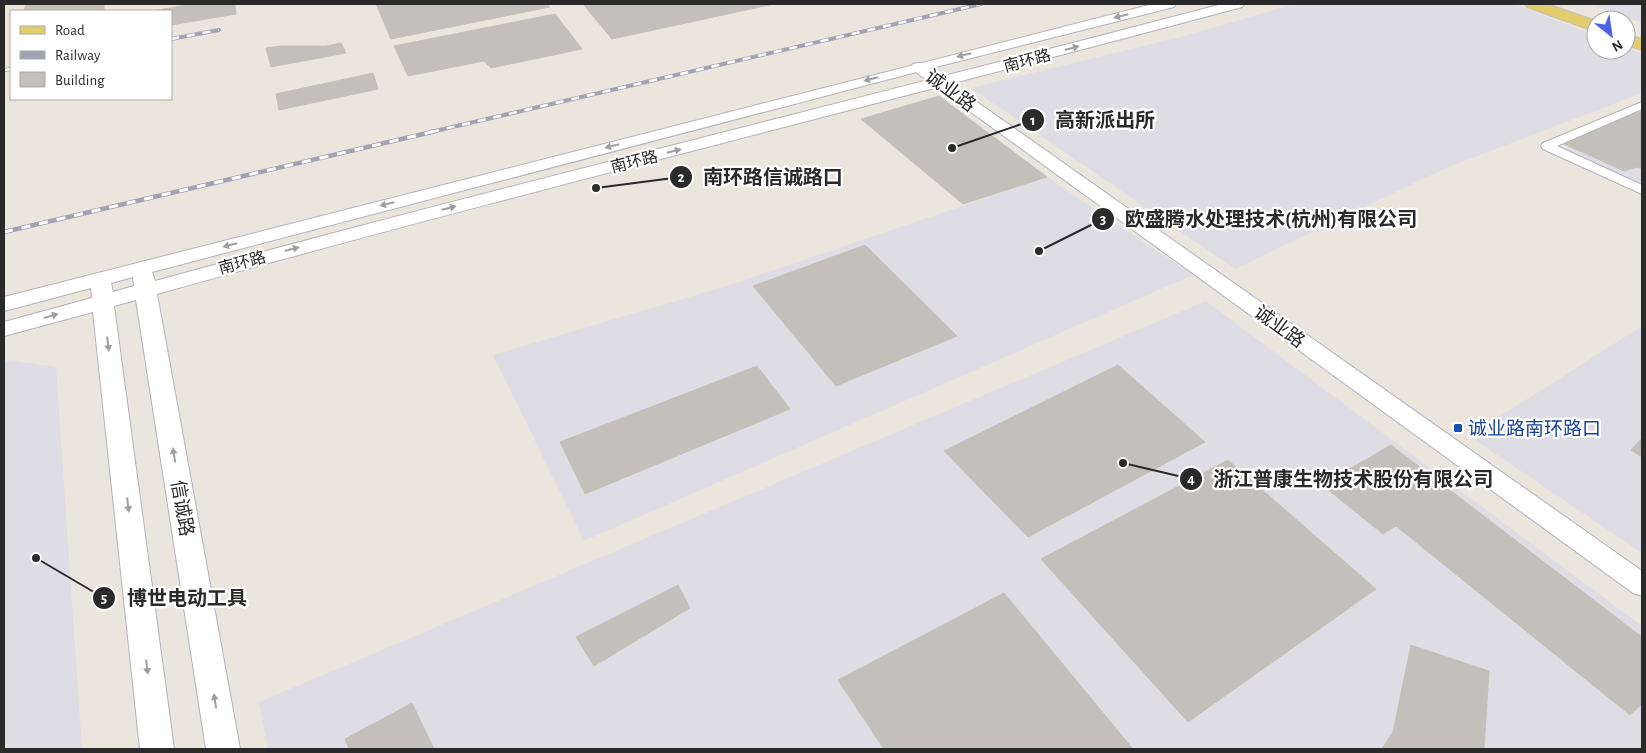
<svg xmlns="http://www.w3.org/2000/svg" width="1646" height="753" viewBox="0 0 1646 753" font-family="'Alegreya Sans','Noto Sans SC',sans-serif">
<rect width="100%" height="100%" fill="#eae6de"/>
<path fill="#dfdde4" d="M1294,4H1514L1596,36V50H1626V47L1642,54V93L1446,168L1235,269L971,88L1184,36Z
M1589,4H1642V23Z
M1642,116V183L1563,149Z
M1047,177L1193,275L584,541L493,355L733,284Z
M1206,301L1642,626V749H268L259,702Z
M1642,326V553L1469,436Z
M10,360L56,367L82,749H4V362Z"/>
<path fill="#c3bfba" stroke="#c6c1b7" d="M26,4H104V11H24Z
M193,4H235L236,14L171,25V11H151Z
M376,4H547L550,7L391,39Z
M583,4H774L612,39Z
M555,14L582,49L491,68L484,61L408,76L394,46Z
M341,43L346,53L271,67L266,48L281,46H326Z
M373,73L378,89L279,110L276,94Z
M939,96L1047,177L963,204L861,119Z
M1642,111V169L1637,167L1624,171L1562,143Z
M865,245L957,336L836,386L753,286Z
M1118,365L1205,442L1028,537L944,451Z
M757,366L790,409L585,494L560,442Z
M1642,438V457L1631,450Z
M1391,445L1642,637V704L1630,715L1396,526L1383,534L1322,485Z
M1228,460L1376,589L1188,722L1041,559Z
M678,585L690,608L594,666L576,637Z
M1004,593L1133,749H884L838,680Z
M1411,645L1489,671L1484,749H1382L1393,732Z
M412,703L434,749H349L345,739Z"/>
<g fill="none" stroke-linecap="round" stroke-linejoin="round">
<defs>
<path id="minor" d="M1642,102V109L1557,146L1642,185V194L1543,149L1541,146L1543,143Z"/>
<path id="tertiary" d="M918,63L923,64L1642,571V596L1633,593L913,70L911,67L913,64Z"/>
<path id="secondary" d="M1153,4H1176L1174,7L924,70L152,272L155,281C509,184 866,98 1222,4H1244L1242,7C881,104 517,193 157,294L240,749H206L136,300L114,306L174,749H140L93,312L4,336V322L92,298L91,288L4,311V297ZM133,277L134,286L113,292L111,283Z"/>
<path id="primary" d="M1525,4H1547L1596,21V32L1527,7Z
M1626,34L1642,39V50L1626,45Z"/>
</defs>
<use href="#minor" stroke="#b1b3bc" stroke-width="2"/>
<use href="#tertiary" stroke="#b1b3bc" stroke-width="2"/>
<use href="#secondary" stroke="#b1b3bc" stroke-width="2"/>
<use href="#primary" stroke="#c3c3c3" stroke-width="2"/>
<use href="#minor" fill="#fff" fill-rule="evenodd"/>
<use href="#tertiary" fill="#fff" fill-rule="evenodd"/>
<use href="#secondary" fill="#fff" fill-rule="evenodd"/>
<use href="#primary" fill="#e1cd6c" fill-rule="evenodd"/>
<defs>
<path id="rail-far1" d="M171,39L219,30
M4,70L11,69
M431,132L981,4"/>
<path id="rail" d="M4,232L436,131"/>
</defs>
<use href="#rail-far1" stroke="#a1a2b2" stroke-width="4"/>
<use href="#rail" stroke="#a1a2b2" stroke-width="4.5"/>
<use href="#rail-far1" stroke="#fff" stroke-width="2.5" stroke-dasharray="8" stroke-linecap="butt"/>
<use href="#rail" stroke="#fff" stroke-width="3" stroke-dasharray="9" stroke-linecap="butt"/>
</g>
<defs><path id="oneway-solid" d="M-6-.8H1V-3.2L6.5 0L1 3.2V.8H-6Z" transform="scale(1.25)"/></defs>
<g fill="#9f9f9f">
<use href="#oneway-solid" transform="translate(1121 16) rotate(166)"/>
<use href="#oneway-solid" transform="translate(1072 48) rotate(-15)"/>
<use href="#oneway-solid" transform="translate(964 55) rotate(166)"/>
<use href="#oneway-solid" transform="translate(871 79) rotate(166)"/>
<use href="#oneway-solid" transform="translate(612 146) rotate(166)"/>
<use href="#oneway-solid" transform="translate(674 151) rotate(-14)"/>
<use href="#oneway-solid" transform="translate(387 204) rotate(166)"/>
<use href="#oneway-solid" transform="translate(449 208) rotate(-14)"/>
<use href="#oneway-solid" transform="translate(230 245) rotate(166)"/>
<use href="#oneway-solid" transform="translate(292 249) rotate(-15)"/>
<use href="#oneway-solid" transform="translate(51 316) rotate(-16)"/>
<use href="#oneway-solid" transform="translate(108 344) rotate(83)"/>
<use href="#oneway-solid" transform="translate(174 455) rotate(-100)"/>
<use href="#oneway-solid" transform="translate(128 505) rotate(83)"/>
<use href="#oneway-solid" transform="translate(147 667) rotate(83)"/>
<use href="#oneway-solid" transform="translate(215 701) rotate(-99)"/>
</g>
<rect fill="#1a4fb4" stroke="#fff" stroke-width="2" x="1453" y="423" width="10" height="10" rx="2.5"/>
<g text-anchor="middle" stroke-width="4.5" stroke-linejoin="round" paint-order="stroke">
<g font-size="16" fill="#2a2a2a" stroke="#fff">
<text transform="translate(1027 60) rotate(-15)" y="6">南环路</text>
<text transform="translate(634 161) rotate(-14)" y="6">南环路</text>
<text transform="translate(242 262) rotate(-15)" y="6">南环路</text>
</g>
<g font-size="19" fill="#2a2a2a" stroke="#fff">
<text transform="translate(951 90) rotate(36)" y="7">诚业路</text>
<text transform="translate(1280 326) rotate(36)" y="7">诚业路</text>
<text transform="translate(183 508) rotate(80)" y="7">信诚路</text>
</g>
<g font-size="19" fill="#164399" stroke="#fff" text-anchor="start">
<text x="1468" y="435">诚业路南环路口</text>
</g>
</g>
<path fill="none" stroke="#2a2a2a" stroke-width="2" d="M952 148L1033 120M596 188L681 177M1039 251L1103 219M1123 463L1191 479M36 558L104 598"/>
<g fill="#2a2a2a" stroke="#fff" stroke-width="2">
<circle cx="952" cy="148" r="5"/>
<circle cx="596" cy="188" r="5"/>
<circle cx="1039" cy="251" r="5"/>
<circle cx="1123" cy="463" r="5"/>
<circle cx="36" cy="558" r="5"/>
<circle cx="1033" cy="120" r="12"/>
<circle cx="681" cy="177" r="12"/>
<circle cx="1103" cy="219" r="12"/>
<circle cx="1191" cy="479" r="12"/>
<circle cx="104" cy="598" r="12"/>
</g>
<g font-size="15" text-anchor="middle" font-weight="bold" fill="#fff">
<text x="1033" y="125">1</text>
<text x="681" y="182">2</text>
<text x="1103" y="224">3</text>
<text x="1191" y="484">4</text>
<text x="104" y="603">5</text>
</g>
<g font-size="20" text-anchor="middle" font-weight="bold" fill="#2a2a2a" stroke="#fff" stroke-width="4.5" stroke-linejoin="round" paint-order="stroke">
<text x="1105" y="127">高新派出所</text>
<text x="773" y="184">南环路信诚路口</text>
<text x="1271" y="226">欧盛腾水处理技术(杭州)有限公司</text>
<text x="1353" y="486">浙江普康生物技术股份有限公司</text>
<text x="187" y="605">博世电动工具</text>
</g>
<rect width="1646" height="753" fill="none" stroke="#2a2a2a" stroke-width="10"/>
<rect x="10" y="10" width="162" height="90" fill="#ffffff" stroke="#aaaaaa"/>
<rect x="20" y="26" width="25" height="8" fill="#e1cd6c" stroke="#aaaaaa"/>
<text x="55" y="35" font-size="15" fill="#2a2a2a">Road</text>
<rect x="20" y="51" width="25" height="8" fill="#a1a2b2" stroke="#aaaaaa"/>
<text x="55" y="60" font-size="15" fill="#2a2a2a">Railway</text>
<rect x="20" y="72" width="25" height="15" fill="#c3bfba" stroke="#aaaaaa"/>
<text x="55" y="85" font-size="15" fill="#2a2a2a">Building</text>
<g transform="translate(1611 35) rotate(150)"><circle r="24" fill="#ffffff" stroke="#aaaaaa"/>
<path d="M0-4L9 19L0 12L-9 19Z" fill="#4f62e6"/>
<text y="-8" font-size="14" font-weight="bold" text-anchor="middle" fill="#2a2a2a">N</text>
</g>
</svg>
